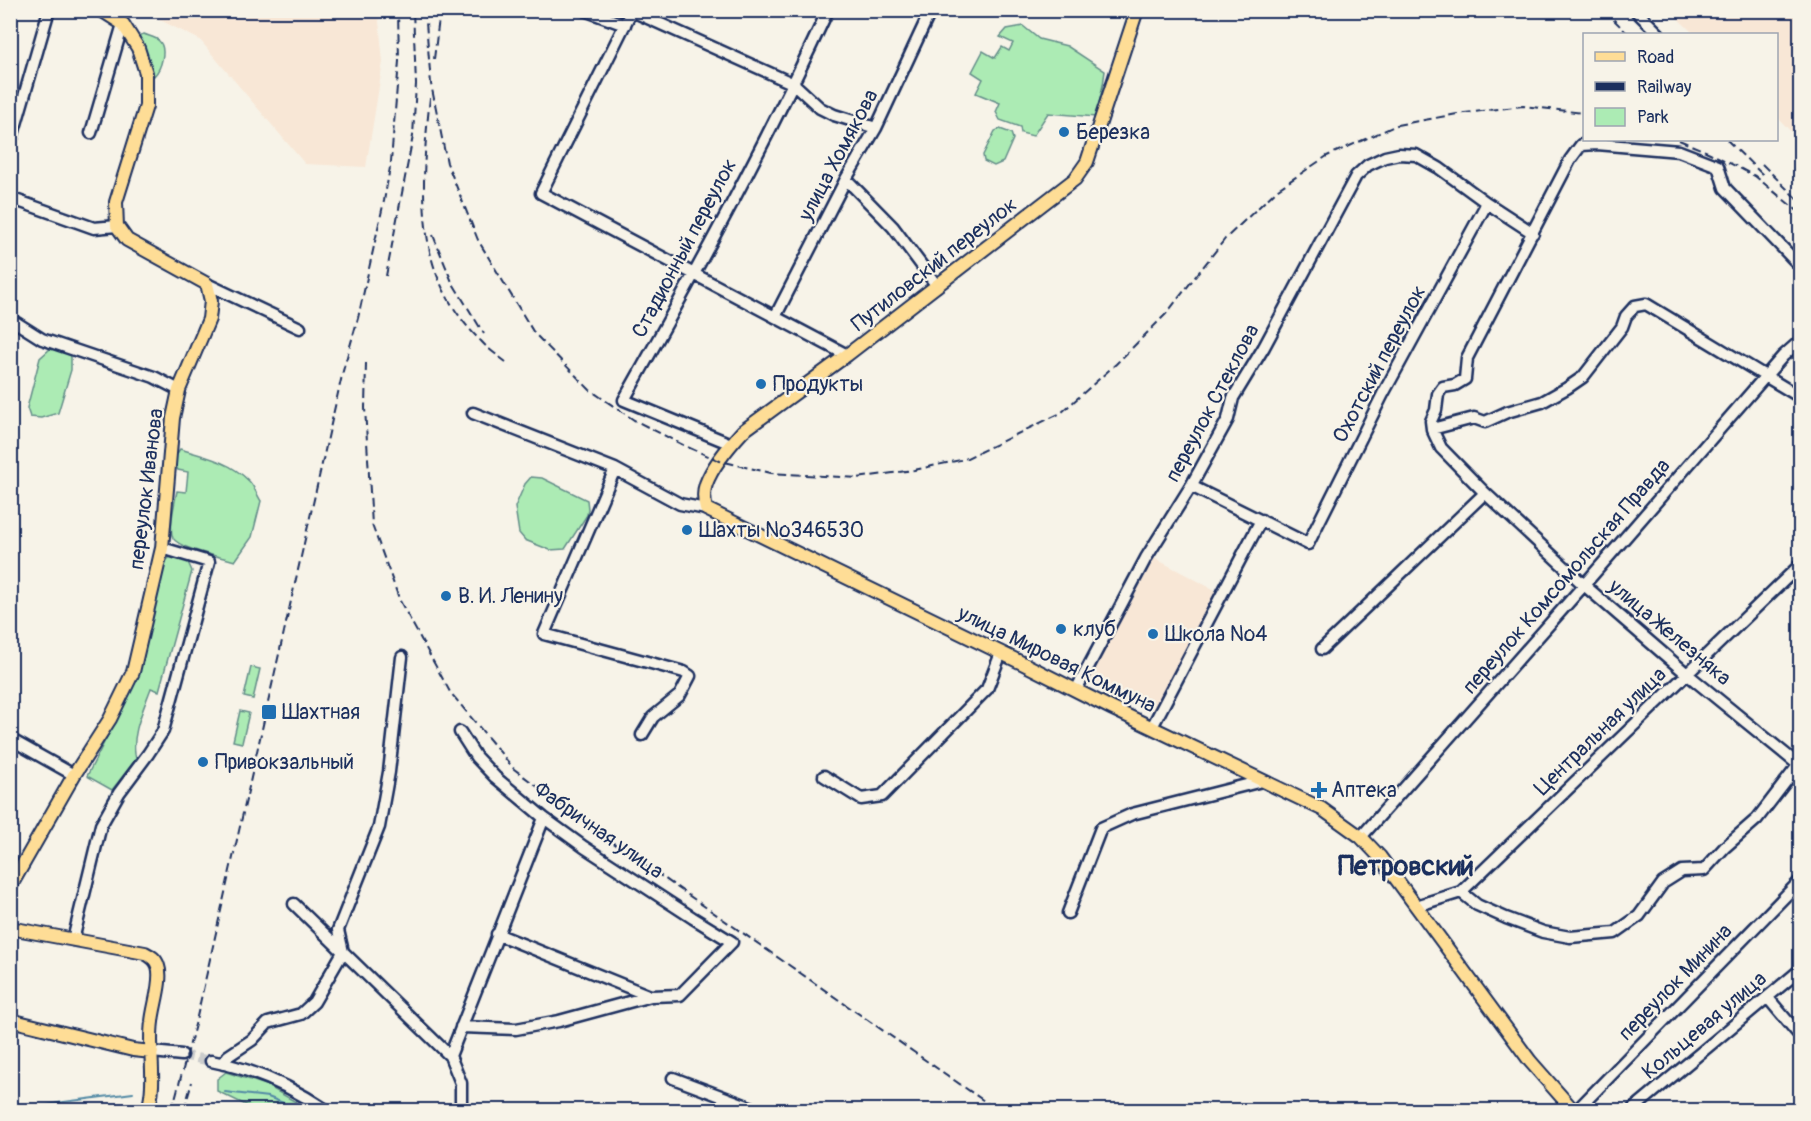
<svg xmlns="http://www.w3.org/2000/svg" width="1811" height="1121" viewBox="0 0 1811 1121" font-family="Pangolin,sans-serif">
<rect width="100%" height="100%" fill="#f7f3e8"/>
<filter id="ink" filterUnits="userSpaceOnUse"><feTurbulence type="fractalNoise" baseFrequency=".0167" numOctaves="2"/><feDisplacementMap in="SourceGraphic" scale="12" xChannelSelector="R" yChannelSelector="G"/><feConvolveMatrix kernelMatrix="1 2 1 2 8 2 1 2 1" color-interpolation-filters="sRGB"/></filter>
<g filter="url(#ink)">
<path fill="#f8e7d6" d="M142,11H378L383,62L366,167L305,164L200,40Z
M1670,11H1800V141L1777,117L1776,34H1694Z
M1154,558L1219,592L1153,711L1087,677Z"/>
<path fill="#acebb4" stroke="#648d89" stroke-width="1.5" d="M1023,26L1039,39L1067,46L1105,71L1103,85L1096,117L1048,113L1033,136L1021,133L1020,127L1000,120L996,112L1000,103L976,93L983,79L972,72L983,51L995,58L1002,47L1009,51L1013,43L1000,37L1007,29Z
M144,34C148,36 154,37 158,40C168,48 161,69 154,76L146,51L139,40L140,35Z
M1000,129L1011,133L1013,139L1003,162L994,166L984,161L983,155L995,131Z
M59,348L71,355V370L58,413L41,418L30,417L27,408L40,358L50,349Z
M180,449C204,456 231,462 249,481C254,486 257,495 261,501L252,537L235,561C222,557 179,549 173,538C168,528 175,502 177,491L186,492L188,472L178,470C173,462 174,457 180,449Z
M531,477L542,478L587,500L588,509L587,515L565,549L550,550L525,540L519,533L515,507L525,484Z
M177,556L187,560L192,571L159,691L151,688C143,710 130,737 136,759L112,790L87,776L137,678L165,562L170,557Z
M251,667L260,669L253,699L244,697Z
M240,711L249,713L242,743L233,741Z
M226,1072L266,1085L310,1110H256L217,1091V1079Z"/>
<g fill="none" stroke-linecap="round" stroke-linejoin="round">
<path stroke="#538aa5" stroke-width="2" d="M225,1092L268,1097L301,1110
M20,1110L64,1102L133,1093"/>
<path stroke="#cbcccc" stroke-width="10" stroke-dasharray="10 5" stroke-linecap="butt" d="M182,1055L211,1061"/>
<defs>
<path id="minor" d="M584,10L625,25
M632,10L541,193L847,355
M1635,10L1659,34
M632,11L794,84L820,108L834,115L876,128
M91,133L123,24
M10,145L49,10
M846,179L893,227L937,286
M10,198L94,228L117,226
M1800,266L1725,188L1718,166L1679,151L1597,144L1581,145L1570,160L1467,358L1465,379L1455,385L1443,387L1438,394L1436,410L1431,421L1432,429L1441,448L1485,493L1584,585L1687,674L1800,766
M207,284L300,328
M775,317L846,179L876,128L931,10
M12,320L42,339L154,377L179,390
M473,413L615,469L680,504L706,509
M1432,429L1474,418L1485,422L1507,412L1542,402L1567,388L1583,377L1622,327L1626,316L1635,306L1646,304L1800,397
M731,444L624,400C696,272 766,144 828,10
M615,469L544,634L684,672L690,676L680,695L653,717L642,735
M1191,486L1308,544L1383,394L1487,203
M1322,649L1485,493
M1076,690L1146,558L1191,486L1228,419L1233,398L1264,347L1356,176L1368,165L1385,157L1399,154L1416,155L1439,168L1487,203L1533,233
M1152,727L1261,520
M460,732L476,757L495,777L544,818L584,847L693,918L732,942L680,995L651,996L559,1021L516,1029L461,1027
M10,739L74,775
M824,776L861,799L882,796L987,689L1001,653
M1361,837L1584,585L1783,356L1800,341
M1461,892L1477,905L1506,918L1543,932L1570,937L1615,933L1639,916L1663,883L1682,871L1704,870L1725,847L1757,819L1800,763
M294,904L450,1056L461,1083V1110
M1416,906L1461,892L1800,565
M1068,913L1101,828L1132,814L1262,781
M497,934L650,996
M73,940L101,825L119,793L148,754L163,731L209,562L162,548
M1768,998L1800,1036
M152,1052L182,1055
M450,1056L544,818
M211,1061C252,1069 292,1087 326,1110
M223,1064L228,1056L252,1040L268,1023L301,1014L314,1002L343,952L338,930L379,827L389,772L402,657
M673,1078L758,1110
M1577,1110L1800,881
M1632,1110L1800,970"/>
<path id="major" d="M1137,10L1087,162L1075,179L847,355L743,431C731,444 712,467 706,484C703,492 704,501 706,509L1022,663L1111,708L1322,809L1361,837L1380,857L1530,1061L1573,1110
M10,887L74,775L110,719L133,672L162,548L173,418L179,390L209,319L211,301L207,284L127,240L117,226L116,202L146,106V73L138,48L123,24L101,10
M10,928L145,953C151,956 156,959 158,966C163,980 153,1007 152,1022C148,1051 157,1081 148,1110
M10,1020L133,1050L152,1052"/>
</defs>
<use href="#minor" stroke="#1b2f5e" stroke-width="15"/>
<use href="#major" stroke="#1b2f5e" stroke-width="16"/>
<use href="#minor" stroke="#f7f3e8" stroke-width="10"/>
<use href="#major" stroke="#fedd96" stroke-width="12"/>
<path stroke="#1b2f5e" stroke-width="2" stroke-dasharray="9 4.5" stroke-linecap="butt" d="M425,10L431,84L447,163L478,240L534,333L590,390L634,420L685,446L720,461L771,473L857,478L914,470L965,459L1061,413L1116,364L1166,314L1225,239L1278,189L1327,156L1397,125L1457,114L1523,106L1584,113
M1604,10L1628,34
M434,59L440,10
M430,98C424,151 417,230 439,280C448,302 464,325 481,341C488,349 497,355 506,362
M1679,140L1710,153L1755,176L1800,213
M1727,140L1765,177
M1762,164L1800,202
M433,235L452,282L484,334
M386,276L413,136L416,84L413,10
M366,363L365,408L372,525L400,601L450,692L514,769L602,835L997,1110
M172,1110L196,1021L343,371L358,318L384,201L391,162L399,61L398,10
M184,1110L192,1082"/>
</g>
</g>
<g fill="#1f6fb2" stroke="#f7f3e8" stroke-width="2">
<circle cx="1064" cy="132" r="6"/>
<circle cx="761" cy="384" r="6"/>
<circle cx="687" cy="530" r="6"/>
<circle cx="446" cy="596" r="6"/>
<circle cx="1061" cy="629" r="6"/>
<circle cx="1153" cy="634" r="6"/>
<rect x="261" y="704" width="16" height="16" rx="3"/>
<circle cx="203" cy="762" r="6"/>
<path d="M1316 781h6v6h6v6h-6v6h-6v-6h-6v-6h6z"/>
</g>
<g text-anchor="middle" stroke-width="4.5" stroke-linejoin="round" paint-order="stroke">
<g font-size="21" fill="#1b2f5e" stroke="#f7f3e8" text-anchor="start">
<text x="1076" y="139">Березка</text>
<text x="773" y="391">Продукты</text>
<text x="699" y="537">Шахты №346530</text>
<text x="458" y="603">В. И. Ленину</text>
<text x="1073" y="636">клуб</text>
<text x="1165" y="641">Школа №4</text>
<text x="282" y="719">Шахтная</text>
<text x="215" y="769">Привокзальный</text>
<text x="1331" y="797">Аптека</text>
</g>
<g font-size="21" fill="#1b2f5e" stroke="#f7f3e8">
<text transform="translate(838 155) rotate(-62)" y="7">улица Хомякова</text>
<text transform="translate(684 248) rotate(-62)" y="7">Стадионный переулок</text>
<text transform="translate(934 264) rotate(-38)" y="7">Путиловский переулок</text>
<text transform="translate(1379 364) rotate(-62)" y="7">Охотский переулок</text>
<text transform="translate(1212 403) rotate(-62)" y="7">переулок Стеклова</text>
<text transform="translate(146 489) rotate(-83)" y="7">переулок Иванова</text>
<text transform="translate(1566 576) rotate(-49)" y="7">переулок Комсомольская Правда</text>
<text transform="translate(1670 632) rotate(40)" y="7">улица Железняка</text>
<text transform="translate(1057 659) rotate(26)" y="7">улица Мировая Коммуна</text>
<text transform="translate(1600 731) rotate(-44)" y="7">Центральная улица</text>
<text transform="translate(599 830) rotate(35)" y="7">Фабричная улица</text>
<text transform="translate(1675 982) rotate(-46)" y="7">переулок Минина</text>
<text transform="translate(1704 1025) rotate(-40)" y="7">Кольцевая улица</text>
</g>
<g font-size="27" font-weight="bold" fill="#1b2f5e" stroke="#f7f3e8">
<text x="1406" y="875">Петровский</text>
</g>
</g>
<rect width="1811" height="1121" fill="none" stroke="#f7f3e8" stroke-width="36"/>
<rect x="18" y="18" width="1775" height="1085" fill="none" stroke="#1b2f5e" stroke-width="2" filter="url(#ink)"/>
<rect x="1583" y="33" width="195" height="108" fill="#f7f3e8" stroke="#9fa5b1" stroke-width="1.5"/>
<rect x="1595" y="52" width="30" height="9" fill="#fedd96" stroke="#9fa5b1" stroke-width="1.5"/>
<text x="1637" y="63" font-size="18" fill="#1b2f5e">Road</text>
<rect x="1595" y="82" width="30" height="9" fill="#1b2f5e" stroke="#9fa5b1" stroke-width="1.5"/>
<text x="1637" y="93" font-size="18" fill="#1b2f5e">Railway</text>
<rect x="1595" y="108" width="30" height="18" fill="#acebb4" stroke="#9fa5b1" stroke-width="1.5"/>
<text x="1637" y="123" font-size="18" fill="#1b2f5e">Park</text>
</svg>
